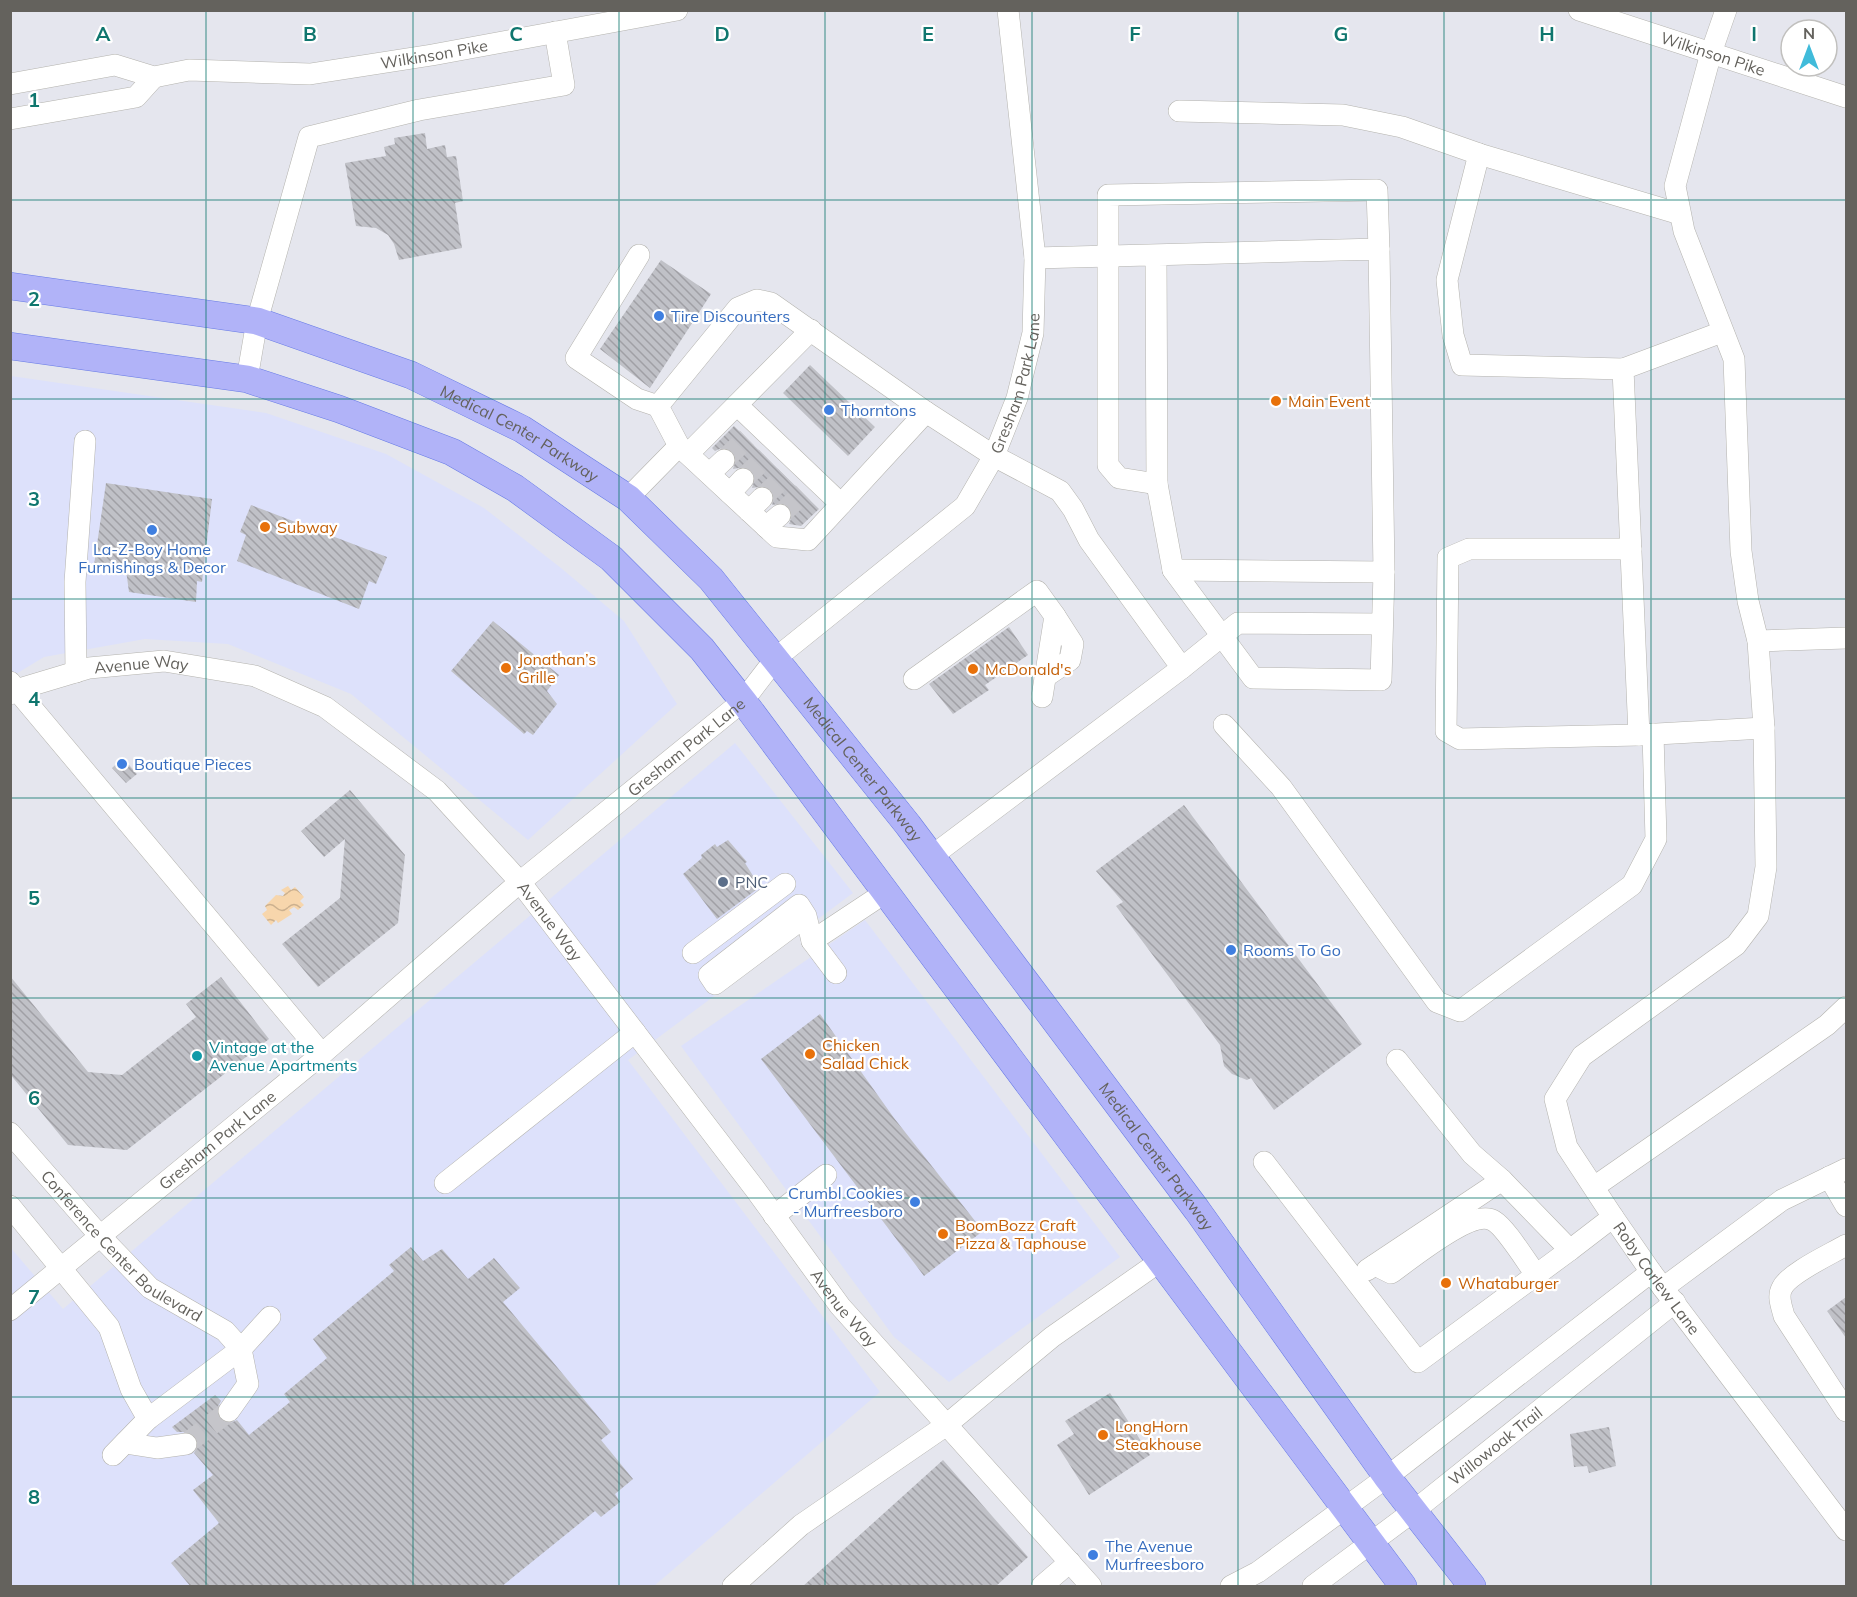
<svg xmlns="http://www.w3.org/2000/svg" width="1857" height="1597" viewBox="0 0 1857 1597" font-family="Mulish,sans-serif">
<defs>
<pattern id="water-waves" width="16" height="10" patternUnits="userSpaceOnUse" patternTransform="scale(1.5)"><rect width="16" height="10" fill="#f7d6ac"/><path d="M0 5q4-4 8 0t8 0" fill="none" stroke="#ccb18f"/></pattern>
<pattern id="building-back-hatch" width="6" height="6" patternUnits="userSpaceOnUse" patternTransform="scale(1.5)"><rect width="6" height="6" fill="#c0c1c7"/><path d="M-1 5l2 2M0 0l6 6M5-1l2 2" fill="none" stroke="#a0a0a5"/></pattern>
</defs>
<rect width="100%" height="100%" fill="#e5e6ee"/>
<path fill="#dde1fb" d="M11,376L266,413L386,454L484,508L561,568L624,621L677,704L528,840L351,694L228,644L145,639L44,657L11,677Z
M735,743L853,893L628,1060L880,1392L654,1586H11L10,1247L63,1309Z
M865,920L1120,1257L949,1382L894,1337L681,1046Z"/>
<path fill="url(#water-waves)" d="M288,886L291,890L295,887L304,897L300,901L304,905L298,910L294,907L289,910L292,914L278,923L276,920L271,925L262,914L267,910L265,906L276,895L283,896L285,893L281,890Z"/>
<path fill="url(#building-back-hatch)" d="M425,133L427,149L445,145L447,157L456,156L463,201L455,203L462,248L399,260L394,244L388,235L376,228L356,226L345,163L386,156L384,147L395,144L394,138Z
M661,260L711,294L650,388L600,349Z
M810,365L875,427L848,456L783,393Z
M734,426L819,509L801,526L789,524L793,513L789,506L784,503L772,505L774,495L771,489L765,486L752,488L755,476L751,469L745,467L733,469L736,458L733,451L722,448L715,451L712,448Z
M106,483L212,499L202,582L197,581L196,602L129,592L126,570L94,565Z
M251,505L387,557L376,584L369,581L359,609L237,561L246,535L240,532Z
M493,621L559,675L547,691L557,704L533,735L527,731L524,734L451,671Z
M1009,627L1028,655L985,685L989,690L953,714L929,684Z
M123,758L137,774L126,783L112,768Z
M350,790L405,855L398,923L318,987L282,944L340,898L345,839L324,857L301,831Z
M1184,805L1362,1044L1274,1110L1251,1078L1247,1080L1232,1074L1224,1066L1220,1045L1116,906L1123,902L1096,871Z
M728,840L747,862L745,863L760,887L717,919L683,874L702,858L701,855L715,844L717,847Z
M10,976L88,1072L122,1075L196,1017L186,1004L221,977L269,1039L127,1150L68,1145L10,1074Z
M820,1014L894,1118L983,1231L924,1276L761,1059Z
M411,1247L423,1261L442,1249L468,1279L494,1258L520,1288L503,1302L611,1432L601,1440L633,1479L615,1494L620,1502L601,1517L595,1511L501,1587H191L171,1563L219,1523L193,1490L213,1475L194,1453L199,1443L196,1437L190,1432H177L172,1427L215,1395L221,1401L216,1410L221,1421L228,1424L237,1420L249,1435L290,1402L284,1394L327,1358L313,1339L394,1271L389,1265Z
M1846,1297V1338L1827,1311Z
M1110,1393L1150,1455L1089,1495L1057,1445L1074,1434L1065,1421Z
M1609,1427L1616,1466L1589,1473L1587,1466L1574,1467L1570,1434Z
M943,1460L1028,1557L995,1587H802Z"/>
<g fill="none" stroke-linecap="round" stroke-linejoin="round">
<path stroke="#c5c5ca" stroke-width="21" stroke-dasharray="21 10" stroke-linecap="butt" d="M724,460L747,438
M743,479L766,457
M762,498L785,476
M780,515L803,493
M186,1444L229,1411"/>
<defs>
<g id="minor">
<path id="s1" d="M1579,10L1846,97"/>
<path id="s2" d="M10,84L115,65L154,77L189,70L310,74L432,55L677,10"/>
<path d="M1179,111L1343,115L1402,127L1479,154"/>
<path d="M10,119L136,97L154,77"/>
<path d="M639,255L576,358L637,399L658,406"/>
<path d="M1035,258L1379,249L1384,572L1381,680L1253,678L1173,570L1157,484L1156,255"/>
<path d="M1722,332L1623,369L1639,735L1764,728"/>
<path d="M1623,369L1462,365L1453,335L1447,280L1479,154L1680,214"/>
<path d="M247,379L257,321L309,137L419,110L564,85L555,32"/>
<path d="M737,405L841,504"/>
<path d="M679,446L658,406L738,308L757,300L771,303L926,412"/>
<path d="M688,454L811,330"/>
<path d="M710,473L724,460"/>
<path d="M1157,484L1119,478L1108,465V195L1377,190L1379,249"/>
<path d="M730,493L743,479"/>
<path d="M628,498L679,446L777,537L808,540L926,412L994,456L1060,491L1073,509L1089,540L1182,668L932,856"/>
<path d="M749,511L762,498"/>
<path d="M766,527L780,515"/>
<path d="M1631,549H1469L1448,558L1446,731L1460,739L1639,735"/>
<path d="M1173,570L1384,572"/>
<path d="M1758,641L1846,638"/>
<path d="M1182,668L1238,623L1382,624"/>
<path d="M76,672L75,582L85,441"/>
<path d="M1045,677L1070,660L1073,644L1055,616"/>
<path d="M914,679L1037,591L1055,616L1042,697"/>
<path d="M10,682L322,1054"/>
<path id="s3" d="M10,694L19,689L89,668L164,661L255,676L325,707L437,791L520,882L755,1189L840,1306L1091,1586"/>
<path d="M1224,725L1281,787L1437,1002L1460,1011L1632,885L1656,839L1653,734"/>
<path d="M806,916L715,984L709,975L799,905L806,916L812,941L886,892"/>
<path d="M812,941L836,973"/>
<path d="M693,953L785,884"/>
<path id="s4" d="M1397,1060L1472,1154L1502,1180L1570,1250L1613,1217L1651,1272L1846,1530"/>
<path id="s5" d="M10,1133L100,1236L150,1288L225,1331L241,1349L248,1384L229,1411"/>
<path d="M1264,1162L1418,1362L1570,1250"/>
<path d="M1829,1177L1846,1206"/>
<path d="M445,1183L635,1032"/>
<path d="M1594,1187L1827,1025L1846,1007"/>
<path d="M10,1206L109,1327L131,1389L148,1419"/>
<path d="M774,1216L826,1175"/>
<path d="M1613,1217L1567,1147L1555,1099L1582,1056L1736,945L1758,916L1766,867L1764,728L1758,641L1748,601L1741,551L1734,359L1684,231L1675,186L1711,53L1726,10"/>
<path d="M1846,1245C1831,1254 1789,1273 1782,1288C1777,1297 1782,1307 1784,1316L1846,1411"/>
<path d="M1375,1265L1391,1273C1411,1259 1473,1207 1494,1221C1506,1228 1527,1263 1537,1276"/>
<path d="M1367,1270L1502,1180"/>
<path d="M1663,1288L1782,1200L1846,1169"/>
<path id="s6" d="M10,1310L322,1054L520,882L743,701L776,658L965,506L994,456L1017,398L1033,333L1035,258L1008,10"/>
<path d="M125,1443L157,1448L186,1444"/>
<path d="M113,1455L148,1419L241,1349L270,1317"/>
<path d="M733,1586L801,1525L945,1426L1052,1337L1159,1262"/>
<path d="M1042,1586L1070,1562"/>
<path d="M1231,1586L1258,1572L1387,1477L1651,1272"/>
<path id="s7" d="M1313,1586L1415,1510L1675,1302"/>
</g>
<g id="major">
<path id="s8" d="M10,286L257,321L411,375L522,429L628,498L711,579L908,825L1197,1210L1387,1477L1472,1586"/>
<path d="M10,346L247,379L339,409L452,452L515,488L611,558L702,649L743,701L1403,1586"/>
</g>
</defs>
<use href="#minor" stroke="#b4b3ae" stroke-width="22"/>
<use href="#major" stroke="#677be5" stroke-width="28"/>
<use href="#minor" stroke="#fff" stroke-width="21"/>
<use href="#major" stroke="#b1b3f8" stroke-width="27"/>
</g>
<path fill="none" stroke="#0f766e" stroke-width="1.5" stroke-opacity="0.55" d="M206,10V1586M413,10V1586M619,10V1586M825,10V1586M1032,10V1586M1238,10V1586M1444,10V1586M1651,10V1586M10,200H1846M10,399H1846M10,599H1846M10,798H1846M10,998H1846M10,1198H1846M10,1397H1846"/>
<g fill="#3f7fe0" stroke="#fff" stroke-width="2">
<circle cx="659" cy="316" r="6"/>
<circle cx="829" cy="410" r="6"/>
<circle cx="152" cy="530" r="6"/>
<circle cx="122" cy="764" r="6"/>
<circle cx="1231" cy="950" r="6"/>
<circle cx="915" cy="1202" r="6"/>
<circle cx="1093" cy="1555" r="6"/>
</g>
<g fill="#e8710a" stroke="#fff" stroke-width="2">
<circle cx="1276" cy="401" r="6"/>
<circle cx="265" cy="527" r="6"/>
<circle cx="506" cy="668" r="6"/>
<circle cx="973" cy="669" r="6"/>
<circle cx="810" cy="1054" r="6"/>
<circle cx="943" cy="1234" r="6"/>
<circle cx="1446" cy="1283" r="6"/>
<circle cx="1103" cy="1435" r="6"/>
</g>
<circle fill="#5c6f8a" stroke="#fff" stroke-width="2" cx="723" cy="882" r="6"/>
<circle fill="#0f9aa8" stroke="#fff" stroke-width="2" cx="197" cy="1056" r="6"/>
<g text-anchor="middle" stroke-width="4.5" stroke-linejoin="round" paint-order="stroke">
<g font-size="16" fill="#64625d" stroke="#fff">
<text dy="6" stroke="none"><textPath href="#s2" startOffset="430">Wilkinson Pike</textPath></text>
<text dy="6" stroke="none"><textPath href="#s1" startOffset="141">Wilkinson Pike</textPath></text>
<text dy="6" stroke="none"><textPath href="#s6" startOffset="1384">Gresham Park Lane</textPath></text>
<text dy="6" stroke="none"><textPath href="#s8" startOffset="536">Medical Center Parkway</textPath></text>
<text dy="6" stroke="none"><textPath href="#s3" startOffset="136">Avenue Way</textPath></text>
<text dy="6" stroke="none"><textPath href="#s6" startOffset="880">Gresham Park Lane</textPath></text>
<text dy="6" stroke="none"><textPath href="#s8" startOffset="1022">Medical Center Parkway</textPath></text>
<text dy="6" stroke="none"><textPath href="#s3" startOffset="640">Avenue Way</textPath></text>
<text dy="6" stroke="none"><textPath href="#s6" startOffset="268">Gresham Park Lane</textPath></text>
<text dy="6" stroke="none"><textPath href="#s8" startOffset="1508">Medical Center Parkway</textPath></text>
<text dy="6" stroke="none"><textPath href="#s5" startOffset="160">Conference Center Boulevard</textPath></text>
<text dy="6" stroke="none"><textPath href="#s4" startOffset="387">Roby Corlew Lane</textPath></text>
<text dy="6" stroke="none"><textPath href="#s3" startOffset="1126">Avenue Way</textPath></text>
<text dy="6" stroke="none"><textPath href="#s7" startOffset="230">Willowoak Trail</textPath></text>
</g>
<g font-size="16" fill="#366cbe" stroke="#fff" text-anchor="start">
<text x="671" y="322">Tire Discounters</text>
<text x="841" y="416">Thorntons</text>
<text x="152" y="555" text-anchor="middle">La-Z-Boy Home<tspan x="152" dy="18">Furnishings &amp; Decor</tspan></text>
<text x="134" y="770">Boutique Pieces</text>
<text x="1243" y="956">Rooms To Go</text>
<text x="903" y="1199" text-anchor="end">Crumbl Cookies<tspan x="903" dy="18">- Murfreesboro</tspan></text>
<text x="1105" y="1552">The Avenue<tspan x="1105" dy="18">Murfreesboro</tspan></text>
</g>
<g font-size="16" fill="#c56008" stroke="#fff" text-anchor="start">
<text x="1288" y="407">Main Event</text>
<text x="277" y="533">Subway</text>
<text x="518" y="665">Jonathan’s<tspan x="518" dy="18">Grille</tspan></text>
<text x="985" y="675">McDonald's</text>
<text x="822" y="1051">Chicken<tspan x="822" dy="18">Salad Chick</tspan></text>
<text x="955" y="1231">BoomBozz Craft<tspan x="955" dy="18">Pizza &amp; Taphouse</tspan></text>
<text x="1458" y="1289">Whataburger</text>
<text x="1115" y="1432">LongHorn<tspan x="1115" dy="18">Steakhouse</tspan></text>
</g>
<g font-size="16" fill="#4e5e75" stroke="#fff" text-anchor="start">
<text x="735" y="888">PNC</text>
</g>
<g font-size="16" fill="#0d838f" stroke="#fff" text-anchor="start">
<text x="209" y="1053">Vintage at the<tspan x="209" dy="18">Avenue Apartments</tspan></text>
</g>
</g>
<g font-size="20" text-anchor="middle" font-weight="bold" fill="#0f766e" stroke="#fff" stroke-width="4.5" stroke-linejoin="round" paint-order="stroke">
<text x="103" y="41">A</text>
<text x="310" y="41">B</text>
<text x="516" y="41">C</text>
<text x="722" y="41">D</text>
<text x="928" y="41">E</text>
<text x="1135" y="41">F</text>
<text x="1341" y="41">G</text>
<text x="1547" y="41">H</text>
<text x="1754" y="41">I</text>
<text x="34" y="107">1</text>
<text x="34" y="306">2</text>
<text x="34" y="506">3</text>
<text x="34" y="706">4</text>
<text x="34" y="905">5</text>
<text x="34" y="1105">6</text>
<text x="34" y="1304">7</text>
<text x="34" y="1504">8</text>
</g>
<rect width="1857" height="1597" fill="none" stroke="#64625d" stroke-width="24"/>
<g transform="translate(1809 48)"><circle r="28" fill="#ffffff" stroke="#c1c0be" stroke-width="1.5"/>
<path d="M0-4.5L10 22L0 15L-10 22Z" fill="#40bbda"/>
<text y="-9" font-size="16" font-weight="bold" text-anchor="middle" fill="#64625d">N</text>
</g>
</svg>
